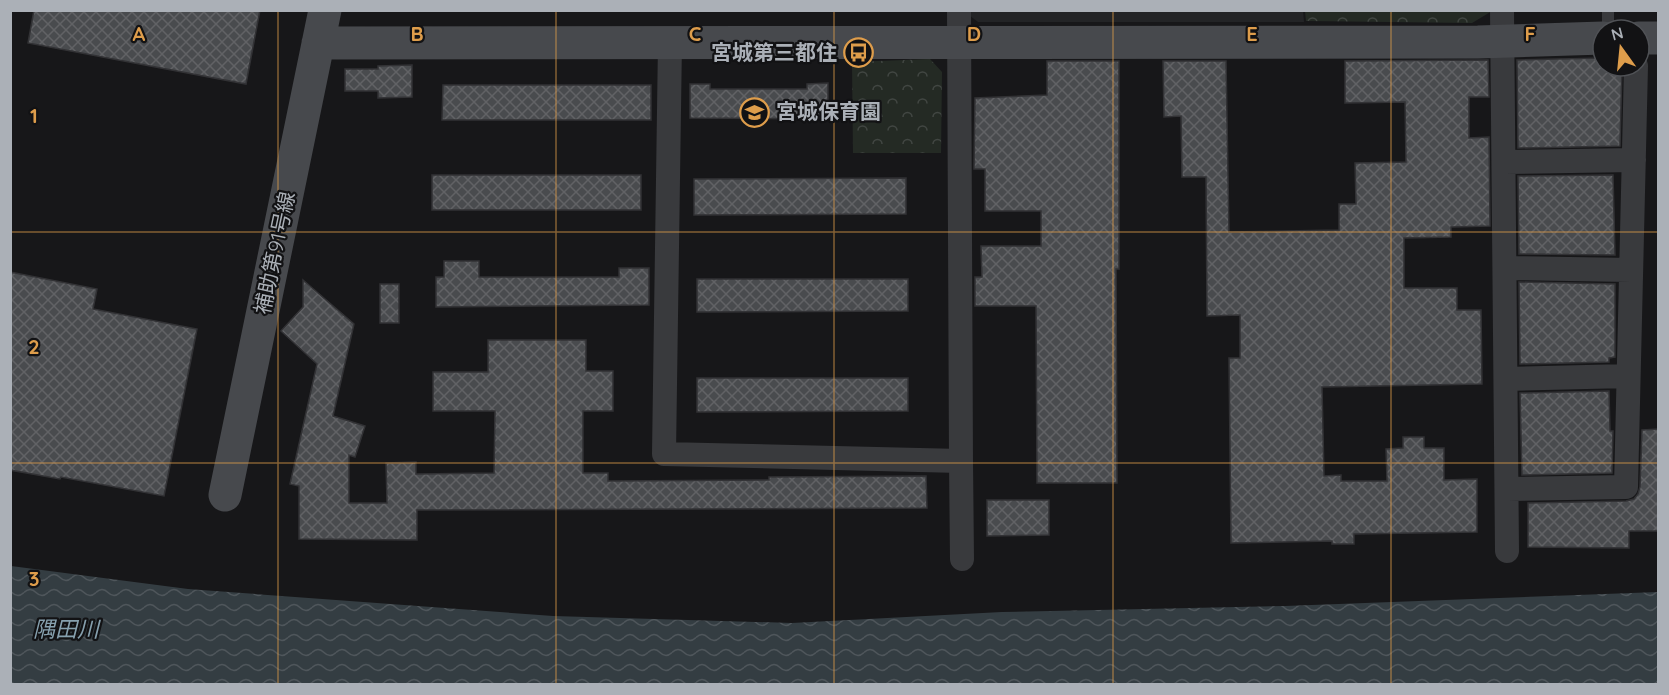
<svg xmlns="http://www.w3.org/2000/svg" width="1669" height="695" viewBox="0 0 1669 695" font-family="Quicksand,'Noto Sans JP',sans-serif">
<defs>
<pattern id="forest-crowns" width="20" height="18" patternUnits="userSpaceOnUse" patternTransform="scale(1.5)"><rect width="20" height="18" fill="#242a24"/><path d="M2 6a3 3 0 1 1 6 0M12 15a3 3 0 1 1 6 0" fill="none" stroke="#414642"/></pattern>
<pattern id="water-waves" width="16" height="10" patternUnits="userSpaceOnUse" patternTransform="scale(1.5)"><rect width="16" height="10" fill="#343d42"/><path d="M0 5q4-4 8 0t8 0" fill="none" stroke="#4f565b"/></pattern>
<pattern id="building-cross-hatch" width="8" height="8" patternUnits="userSpaceOnUse" patternTransform="scale(1.5)"><rect width="8" height="8" fill="#494b4e"/><path d="M0 0l8 8M0 8l8-8" fill="none" stroke="#616265"/></pattern>
</defs>
<rect width="100%" height="100%" fill="#171719"/>
<path fill="#232426" d="M1303,10L1304,22H978L970,16V11Z"/>
<path fill="url(#forest-crowns)" d="M1305,11H1492L1472,23L1306,21Z
M930,59L942,72L941,153H853L852,62Z"/>
<path fill="url(#water-waves)" d="M11,566L188,589L553,616L792,623L1002,612L1285,606L1658,592V684H11Z"/>
<path fill="url(#building-cross-hatch)" stroke="#323235" stroke-width="1.5" d="M34,10H260L246,84L28,43Z
M1603,58V66H1622L1620,146L1518,148L1517,60Z
M1488,60L1489,97H1469V138L1489,137L1490,226L1451,227V237L1404,238V288H1457V310H1481L1482,384L1322,387L1324,476L1341,475V481H1387L1386,449L1403,448V437H1424V448H1444V480L1477,479V532L1354,534V544H1332V541L1231,543L1229,358H1240V315L1207,316L1206,177H1182L1181,116L1164,117L1163,61H1226L1229,232L1339,230V204H1356L1355,163L1406,162L1405,102L1345,103V61Z
M1047,61H1119V269H1116L1117,483H1037L1036,306H975V277H982L981,246H1041V211H985V169H974L975,98L1047,95Z
M412,65V97L378,98V91H345V69H378V66Z
M828,83V119L690,118V84H710V89H807V84Z
M443,85H651V120H442Z
M432,175H641V210H432Z
M1613,175L1615,255L1519,254L1518,176Z
M906,178V214L694,215V179Z
M444,261H479V277H619V268H649V305L436,307V277H444Z
M10,272L97,289L93,309L197,329L164,496L61,477L60,479L10,470Z
M697,279H908V311L697,312Z
M303,280L354,324L333,416L365,426L355,457L349,455V503H387L386,463L416,462V474L494,473L495,411H433V372H488V340H586V371H613V411H583V473H608V481L769,480V477L926,476L927,508L417,510V540L299,539V486L290,484L317,364L281,331L303,307Z
M1519,282L1615,284V357L1609,358V362L1520,364Z
M380,284H399V323H380Z
M697,378H908V411L697,412Z
M1609,391L1610,431H1613L1612,473L1522,475L1520,393Z
M1659,429V531H1629V548L1528,547V503L1626,501L1634,499L1638,494L1640,487L1642,430Z
M987,500H1049V535L987,536Z"/>
<g fill="none" stroke-linecap="round" stroke-linejoin="round">
<path stroke="#393a3d" stroke-width="12" d="M1608,30V10"/>
<path stroke="#393a3d" stroke-width="24" d="M1502,10L1507,551
M670,42L664,454L961,461L959,10
M1505,162L1634,160
M1505,268L1631,270
M1506,379L1628,376
M961,461L962,559
M1507,489L1626,487L1636,66"/>
<path stroke="#47494d" stroke-width="33" d="M1639,38H1658
M318,43L1478,42L1603,38
M225,495L325,10"/>
</g>
<path fill="none" stroke="#de9d4b" stroke-width="1.5" stroke-opacity="0.55" d="M278,10V684M556,10V684M834,10V684M1113,10V684M1391,10V684M10,232H1658M10,463H1658"/>
<defs>
<symbol id="bus-ring" viewBox="-11 -11 22 22"><circle r="9.5" fill="#121214" stroke="#de9d4b" stroke-width="1.5"/><path d="M-5-6H5V4H4V6H2V4H-2V6H-4V4H-5ZM-3.5-4V0h7V-4ZM-3.5 1.2v1.5H-2V1.2ZM2 1.2v1.5H3.5V1.2Z" fill="#de9d4b"/></symbol>
<symbol id="school-ring" viewBox="-11 -11 22 22"><circle r="9.5" fill="#121214" stroke="#de9d4b" stroke-width="1.5"/><path d="M0-5L7-2L0 1L-7-2ZM-4 1L0 2.5L4 1V4Q0 6-4 4Z" fill="#de9d4b"/></symbol>
</defs>
<g fill-rule="evenodd">
<use href="#bus-ring" x="842" y="36" width="33" height="33"/>
<use href="#school-ring" x="738" y="96" width="33" height="33"/>
</g>
<g text-anchor="middle" stroke-width="4.5" stroke-linejoin="round" paint-order="stroke">
<g font-size="21" font-weight="bold" fill="#abb0b7" stroke="#121214" text-anchor="end">
<text x="837" y="60">宮城第三都住</text>
<text x="776" y="119" text-anchor="start">宮城保育園</text>
</g>
<g font-size="21" fill="#abb0b7" stroke="#121214">
<text transform="translate(275 253) rotate(-78)" y="7">補助第91号線</text>
</g>
<g font-size="22" font-style="italic" fill="#86a0ae" stroke="#121214">
<text x="66" y="637">隅田川</text>
</g>
</g>
<g font-size="20" text-anchor="middle" font-weight="bold" fill="#de9d4b" stroke="#121214" stroke-width="4.5" stroke-linejoin="round" paint-order="stroke">
<text x="139" y="41">A</text>
<text x="417" y="41">B</text>
<text x="695" y="41">C</text>
<text x="974" y="41">D</text>
<text x="1252" y="41">E</text>
<text x="1530" y="41">F</text>
<text x="34" y="123">1</text>
<text x="34" y="354">2</text>
<text x="34" y="586">3</text>
</g>
<rect width="1669" height="695" fill="none" stroke="#abb0b7" stroke-width="24"/>
<g transform="translate(1621 48) rotate(345)"><circle r="28" fill="#121214" stroke="#4f5155" stroke-width="1.5"/>
<path d="M0-4.5L10 22L0 15L-10 22Z" fill="#de9d4b"/>
<text y="-9" font-size="16" font-weight="bold" text-anchor="middle" fill="#abb0b7">N</text>
</g>
</svg>
